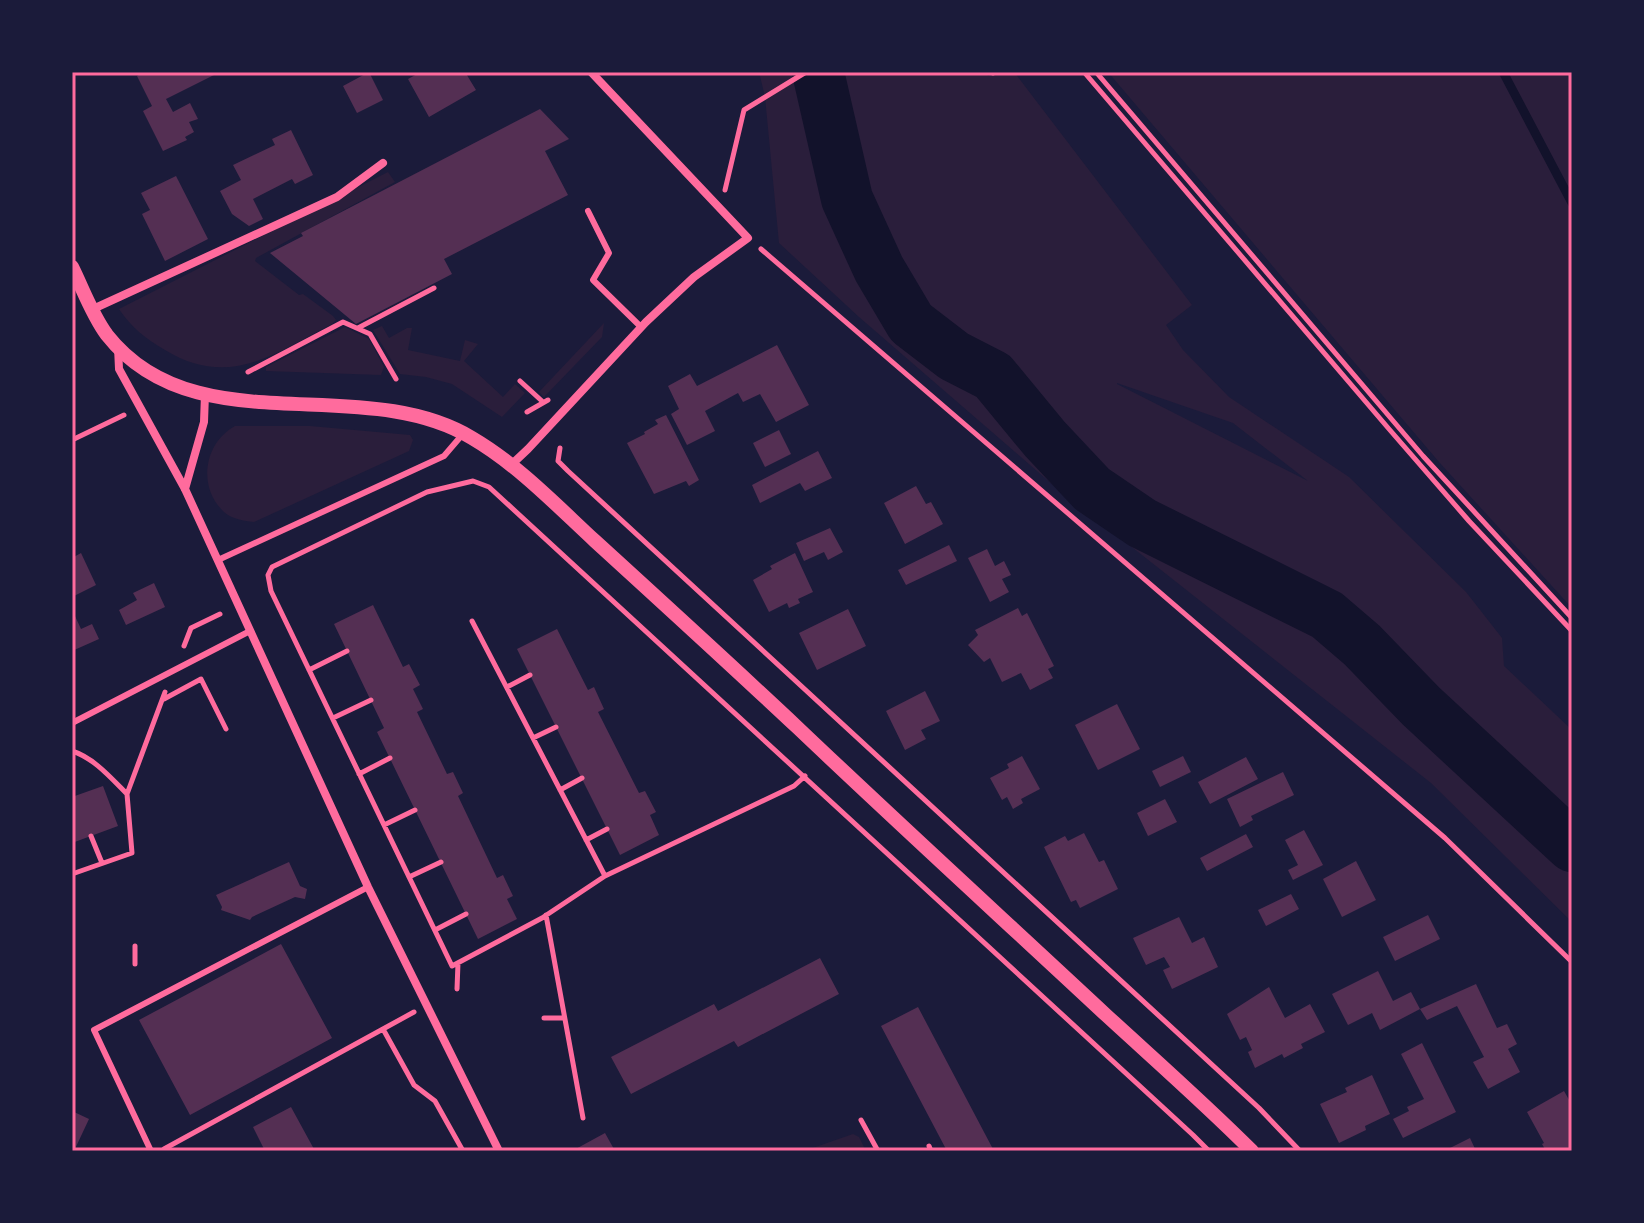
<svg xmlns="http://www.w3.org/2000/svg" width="1644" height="1223" viewBox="0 0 1644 1223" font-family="'Space Grotesk',sans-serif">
<rect width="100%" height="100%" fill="#1b1b3a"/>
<path fill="#2a1e3b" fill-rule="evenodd" d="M759,72H985L988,76L995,72H1014L1192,305L1166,325L1183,350L1229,397L1349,477L1466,592L1502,638L1504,666L1572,730V922L1431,783L1052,484L859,317L779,243L765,97ZM1117,383L1233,423L1308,481L1117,384Z
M1108,72H1572V608L1439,462Z
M388,172L395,182L256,258L255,261L299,295L303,294L333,316L336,320L332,324C274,354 229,389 165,350C146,339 131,327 119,309Z
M604,323L602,337L544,397L539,392Z
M382,326L389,338L407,328H412L408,350L460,361L465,340L478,344L464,361L503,397L515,384L525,393L502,417L452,384L426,377L400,374L373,330Z
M345,327L369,339L384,367L381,375L266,371V367Z
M235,426H310L410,435L413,440L409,451L254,522C244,521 232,519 224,512C197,487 204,443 235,426Z
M853,1134L859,1137L866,1151H804Z"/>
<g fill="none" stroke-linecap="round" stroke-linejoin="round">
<path stroke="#12122b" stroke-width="9" d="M1503,72L1572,203"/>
<path stroke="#12122b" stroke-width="52" d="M818,72L847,199L879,269L911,323L954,356L993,376L1045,439L1092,489L1142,523L1327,615L1362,645L1421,706L1572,846"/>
</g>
<path fill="#542f53" d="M144,72H220L166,99L173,112L190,103L198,119L189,122L194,132L185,137L187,140L163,151L143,111L152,106L137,76Z
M369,72L383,100L357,113L343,86Z
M421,72H465L476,90L429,117L408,79Z
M540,109L569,139L545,151L568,195L444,259L452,274L356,324L270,253L303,236L301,233Z
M291,130L313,175L295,184L292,179L253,199L263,219L249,226L232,214L220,191L241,180L233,165L275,145L272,139Z
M176,176L208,239L165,261L142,214L150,210L141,193Z
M777,345L809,405L776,422L760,394L743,402L738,393L705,411L715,431L687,445L671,414L679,409L668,386L690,374L697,386Z
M666,415L699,480L689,486L686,481L654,494L627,443L645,434L644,432L658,424L655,420Z
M779,430L791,454L765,467L753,443Z
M818,451L832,478L805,491L800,483L760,503L752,485Z
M916,486L926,504L931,502L943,524L905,544L884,503Z
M830,528L843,552L828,560L824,552L804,561L796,543Z
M949,545L957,561L906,585L898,570Z
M987,549L995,566L1004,561L1011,575L1002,579L1009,592L990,602L968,558Z
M81,553L96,585L72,597V558Z
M795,553L813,592L798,599L800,603L789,608L787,603L769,612L753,580L772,569L770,566Z
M154,583L165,607L126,625L119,610L137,600L133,593Z
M373,605L403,667L409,664L420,685L413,689L423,709L417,712L447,774L453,772L463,793L458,796L497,878L503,875L513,896L507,899L517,919L478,939L377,732L384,728L334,624Z
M1018,608L1022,616L1027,613L1054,666L1048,669L1053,678L1030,690L1021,673L1002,682L990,658L984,662L968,645L978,635L975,630Z
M848,609L866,646L817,670L799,633Z
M75,616L81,629L92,624L99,639L72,651V617Z
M557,629L588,690L594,687L604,709L598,712L639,793L645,791L656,812L650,815L659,835L620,855L517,649Z
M925,691L940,721L921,730L926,739L905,750L886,711Z
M1117,704L1140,749L1098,770L1075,725Z
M1022,756L1040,789L1021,799L1023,803L1013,809L1007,797L1002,800L990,778L1009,768L1007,764Z
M1183,756L1191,772L1160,787L1152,771Z
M1246,757L1258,779L1210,804L1198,782Z
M1283,772L1294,795L1251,816L1253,820L1240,827L1227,799Z
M103,786L118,826L72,843V797Z
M1165,799L1177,822L1148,836L1137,813Z
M1304,830L1323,865L1293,880L1288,870L1298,865L1285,840Z
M1084,833L1099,862L1104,860L1118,889L1080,908L1076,900L1071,902L1044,847L1065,836L1068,841Z
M1246,834L1253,847L1207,871L1200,858Z
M1356,861L1376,900L1342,917L1323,879Z
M289,862L300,886L307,889L305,899L295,897L252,917L250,920L221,910L222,907L216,895Z
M1291,894L1299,909L1266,926L1258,910Z
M1428,915L1440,939L1395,961L1383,937Z
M1179,917L1192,943L1204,937L1218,967L1172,989L1163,970L1170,967L1164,957L1146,965L1133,938Z
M281,944L332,1038L190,1115L139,1020Z
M820,958L839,994L738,1047L734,1041L631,1094L611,1057L714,1004L718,1011Z
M1378,971L1393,1001L1411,992L1420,1009L1380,1030L1372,1013L1348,1025L1332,994Z
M1476,984L1497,1028L1507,1024L1517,1044L1508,1049L1520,1072L1488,1089L1473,1062L1484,1057L1457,1006L1427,1020L1420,1009Z
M1269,987L1285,1018L1310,1004L1325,1032L1301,1044L1303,1048L1284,1058L1282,1054L1255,1068L1248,1052L1252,1050L1246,1037L1240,1040L1227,1014Z
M918,1007L994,1151H947L881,1026Z
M1422,1043L1456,1112L1403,1138L1393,1119L1409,1111L1407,1107L1424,1099L1401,1054Z
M1372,1075L1390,1114L1365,1126L1366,1130L1339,1143L1320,1104L1347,1092L1345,1088Z
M1564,1091L1572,1105V1149L1546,1151L1542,1144L1544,1143L1527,1112Z
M291,1107L315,1151H265L253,1127Z
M72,1111L89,1119L74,1151H72Z
M605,1133L615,1151H572Z
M1470,1138L1476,1151H1444Z"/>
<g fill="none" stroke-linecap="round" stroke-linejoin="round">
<path stroke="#ff6b9d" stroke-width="5" d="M993,72V73
M1084,72L1389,429L1469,521L1572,631
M1096,72L1423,456L1572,618
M725,190L744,110L806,72
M761,249L1445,838L1572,962
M358,328L434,288
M248,372L343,322L370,334L396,379
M520,381L543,402
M527,412L548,400
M72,440L124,415
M560,448L558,461L568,471L1259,1108L1300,1151
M472,621L605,876
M184,646L191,628L220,614
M309,670L347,651
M507,687L530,675
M164,699L201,679L226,729
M333,718L371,700
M533,738L556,727
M72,751C94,758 111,778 127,794
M359,774L390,758
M805,776L794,786L605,876L542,918L452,966L271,591L268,575L272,567L427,492L473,481L489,487L1193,1135L1209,1151
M560,790L582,778
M384,825L415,810
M91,836L102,863
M586,840L607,829
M72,874L132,853L127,794L165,692
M409,877L441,862
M546,915L583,1118
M435,930L466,914
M135,964V946
M457,989L458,963
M544,1018H564
M383,1029L414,1012
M861,1120L878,1151
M929,1146L931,1151
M164,1149L383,1029L414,1085L435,1101L463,1151"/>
<path stroke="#ff6b9d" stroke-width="6" d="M588,211L609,253L593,280L641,327
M218,560L444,456L462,435
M72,723L250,631
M151,1151L94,1030L368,887"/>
<path stroke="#ff6b9d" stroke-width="8" d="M93,309L337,197L383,163
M118,347L119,369L185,489L368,887L499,1151
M511,465L528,449L646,322L694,277L748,238L591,72
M185,489L204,422L205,394"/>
<path stroke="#ff6b9d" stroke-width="14" d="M72,267C83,289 92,315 107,335C195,447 361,371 472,438C518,465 556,505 595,541C663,603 731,665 798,728C900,825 1003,919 1106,1015C1155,1060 1205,1104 1252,1151"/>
</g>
<rect width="1644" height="1223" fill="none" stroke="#1b1b3a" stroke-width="148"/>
<rect x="74" y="74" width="1496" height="1075" fill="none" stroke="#ff6b9d" stroke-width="3"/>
</svg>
